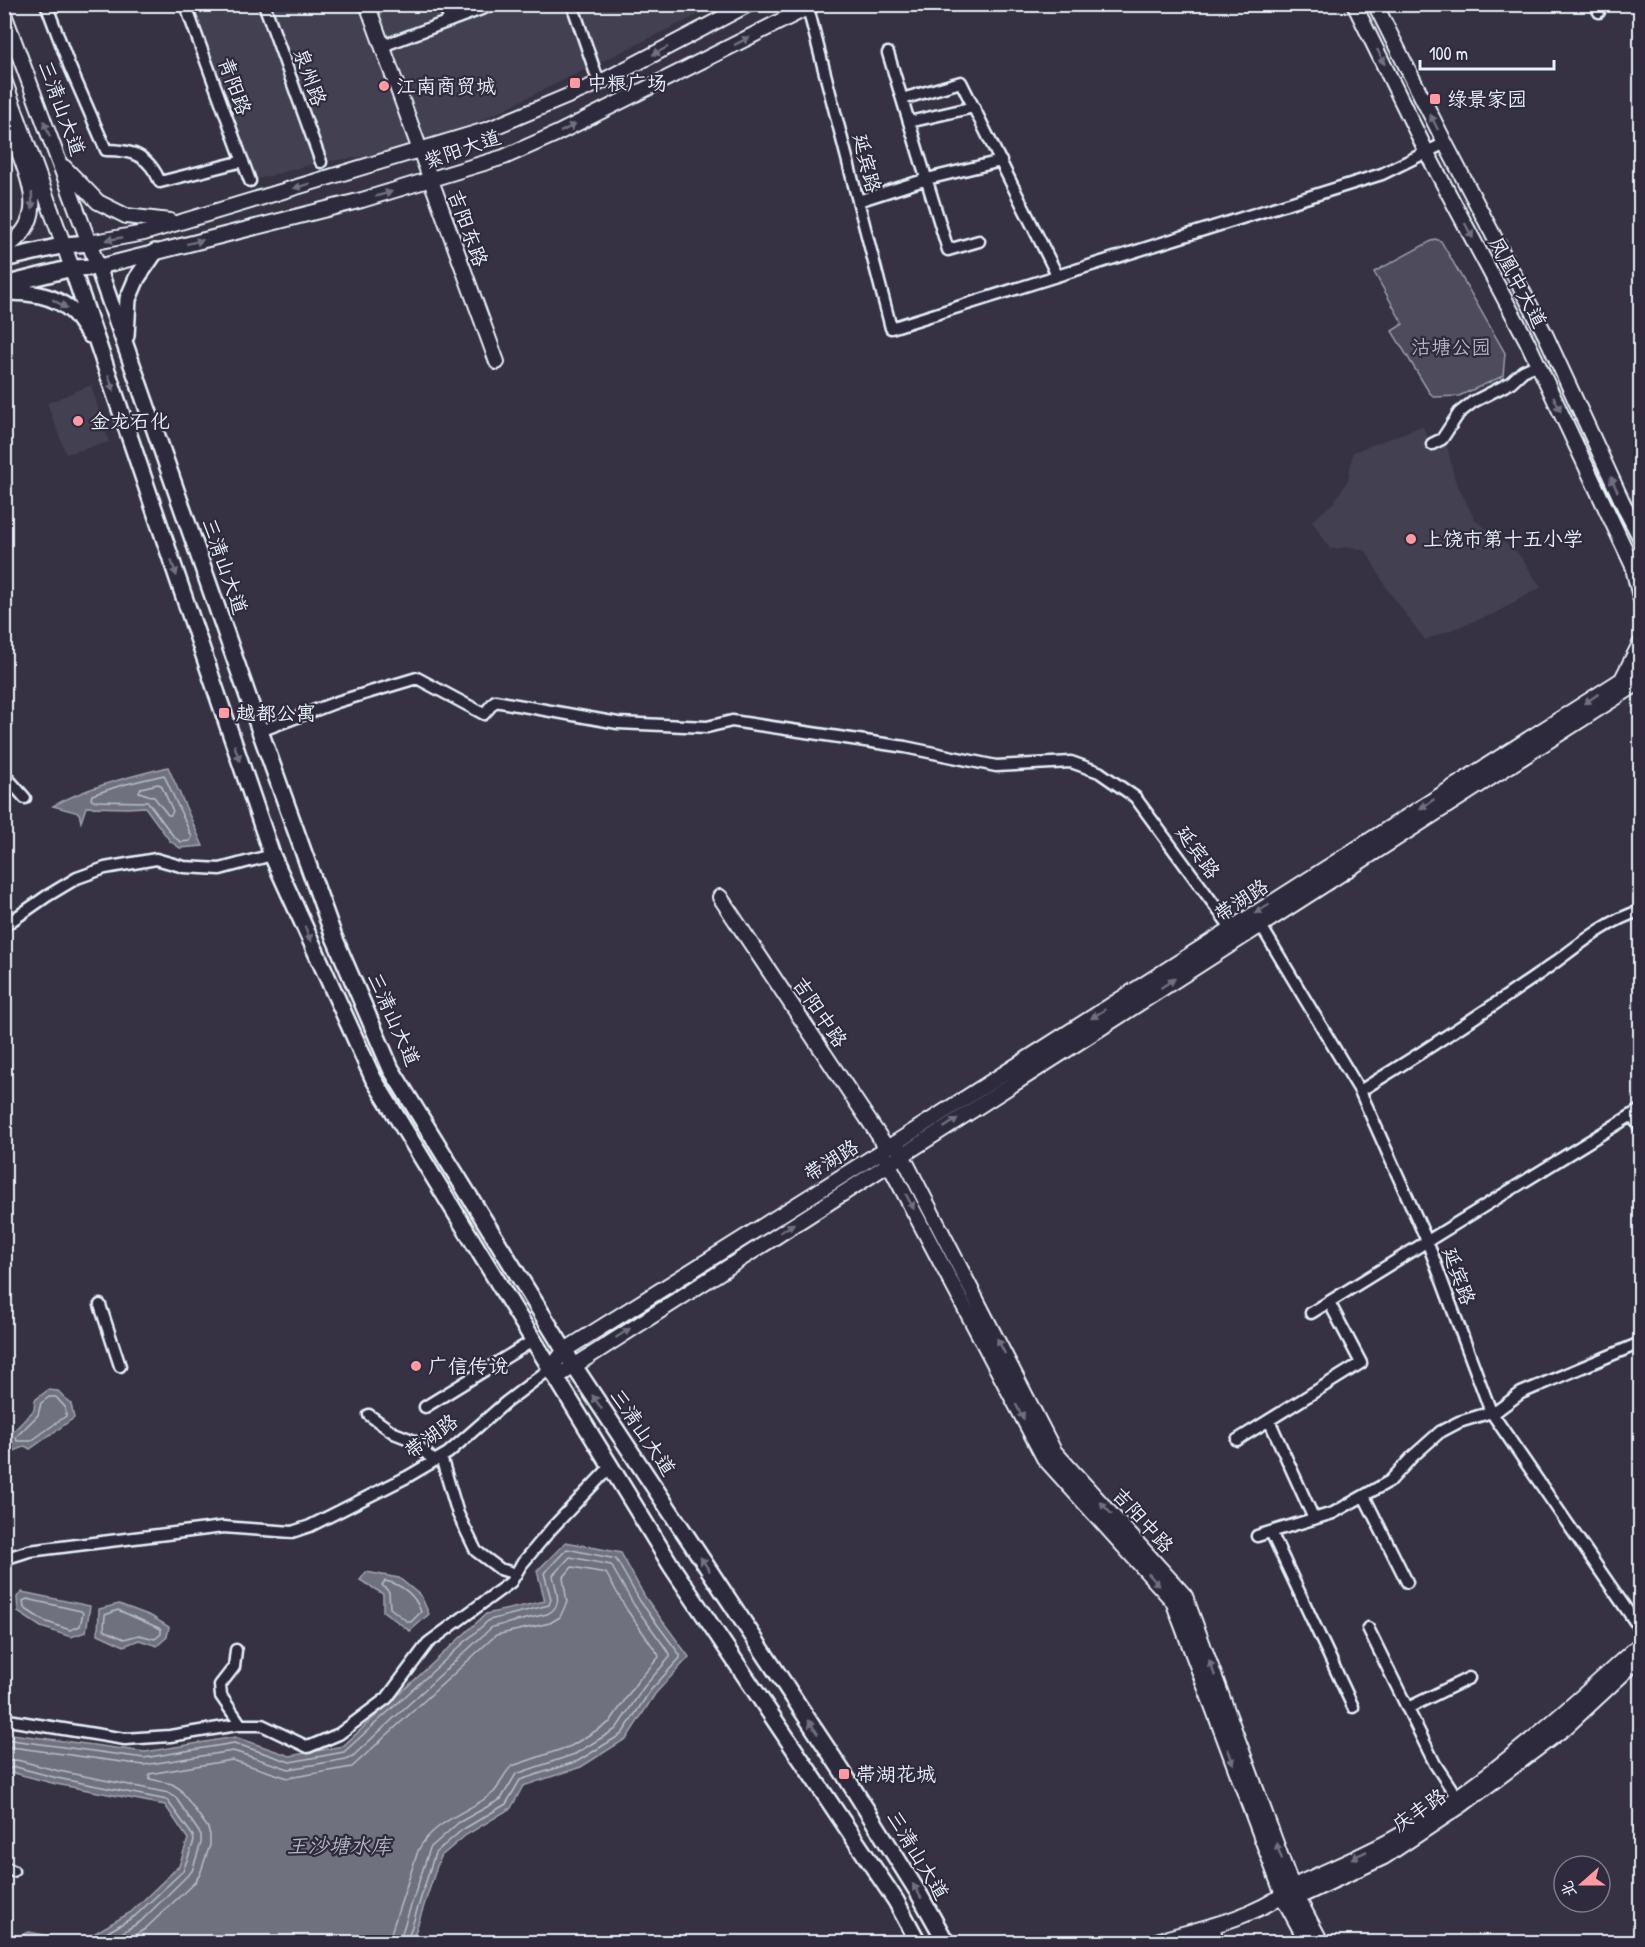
<svg xmlns="http://www.w3.org/2000/svg" width="1645" height="1947" viewBox="0 0 1645 1947" font-family="'Patrick Hand','LXGW WenKai TC',sans-serif">
<rect width="100%" height="100%" fill="#363244"/>
<filter id="ink" filterUnits="userSpaceOnUse"><feTurbulence type="fractalNoise" baseFrequency=".0167" numOctaves="2"/><feDisplacementMap in="SourceGraphic" scale="12" xChannelSelector="R" yChannelSelector="G"/><feConvolveMatrix kernelMatrix="1 2 1 2 8 2 1 2 1" color-interpolation-filters="sRGB"/></filter>
<g filter="url(#ink)">
<path fill="#433f51" d="M185,5H718L420,150L321,162L250,181Z
M91,385L109,442L66,454L47,403Z
M1422,426L1435,450L1446,441L1455,480L1475,520L1518,553L1541,587L1496,613L1425,640L1387,589L1366,551L1351,547L1330,549L1312,521L1334,502L1348,480L1353,452Z"/>
<path fill="#4d4b5c" stroke="#9a9eaa" stroke-width="1.5" d="M1435,239L1441,241L1505,353L1503,376L1459,396L1434,397L1429,392L1392,331L1403,324L1374,272Z"/>
<path fill="#70717f" stroke="#a0a4af" stroke-width="1.5" d="M168,767L203,846L180,848L170,841L145,807L127,808L86,807L81,822L79,813L53,806C89,786 129,777 168,767Z
M48,1390L58,1391L71,1404L74,1418L30,1449L25,1446L10,1453L5,1447V1440L34,1410L35,1400Z
M566,1542L621,1553L645,1597L689,1657L655,1694L627,1738L581,1767L523,1786L511,1808L466,1835L440,1857L412,1942H5L29,1932L80,1942L131,1912L179,1866L188,1839L165,1805L56,1784L14,1773L5,1776V1733L145,1752L235,1737L290,1756L343,1746L486,1614L545,1601L537,1571Z
M366,1572L399,1578L421,1596L429,1614L410,1631L383,1611V1594L360,1580Z
M22,1592L90,1606L86,1632L71,1637L41,1627L18,1612L17,1597Z
M119,1604L151,1616L169,1627L167,1637L157,1646L139,1640L124,1646L98,1634L99,1609Z"/>
<g fill="none" stroke-linecap="round" stroke-linejoin="round">
<path stroke="#b8bec8" stroke-width="1.5" d="M164,775L192,837L190,841L181,842L174,837L148,802L93,801L91,799L92,795L122,785Z
M158,784L161,785L173,811L171,815H168L154,797L139,792L141,788Z
M49,1397H56L65,1407L66,1416L31,1441H17L16,1437L38,1415L41,1403Z
M385,1581C402,1584 416,1596 421,1612L411,1622H408L390,1608L389,1592L382,1585Z
M27,1599L81,1611L83,1613L80,1626L70,1630L44,1621L24,1608L23,1601Z
M118,1610L161,1629V1634L155,1639L139,1635L124,1639L106,1631L104,1629L105,1615Z
M4,1739L144,1758L234,1743L290,1762L344,1752L489,1620L549,1605L551,1599L544,1573L567,1549L616,1559L640,1601L680,1655V1658L650,1691L622,1734L578,1761L520,1780L506,1804L462,1830L435,1853L407,1942
M4,1746L144,1765L233,1751L289,1769L346,1759L353,1756L492,1627L547,1614C565,1606 555,1589 553,1575L570,1557L611,1565L634,1605L670,1654V1657L644,1687L616,1729L575,1754L516,1774L501,1799L458,1823L430,1848L399,1942
M4,1762L17,1760L59,1771L169,1793L176,1798L201,1835V1843L192,1871L140,1922L106,1942
M4,1770L16,1767L57,1778L167,1800L193,1836L194,1841L183,1871L135,1916L91,1942
M123,1942L145,1929L195,1882L200,1874L210,1845V1835L208,1828L180,1789L172,1784L150,1779L149,1774L232,1760L288,1778L352,1767L496,1635L550,1623L560,1617L567,1602L563,1578L572,1567L606,1573L627,1610L658,1654L659,1657L637,1682L610,1722L571,1746L512,1766C502,1774 501,1786 493,1793C471,1811 431,1822 418,1851L391,1933L390,1942"/>
<defs>
<path id="minor" d="M46,4L69,65L106,150C134,150 149,156 160,182L243,161
M185,4L250,181
M264,4L321,162
M444,4L450,21
M572,4L599,83
M1595,4L1599,12
M808,8L891,328L1382,174L1445,143
M382,46L495,4
M888,53L902,99L961,82L1057,275
M902,99L948,250L979,241
M909,122L974,107
M858,201L927,179L1001,161
M1432,444L1442,439L1459,413L1473,402L1510,383L1523,371L1538,364
M260,731L337,702L417,678L484,714L495,701L618,723L707,727L732,721L905,747L996,766L1071,762L1099,772L1135,797L1232,929
M4,774L25,798
M1260,924L1360,1091L1427,1241L1491,1412L1640,1629
M4,926L47,896L77,878L105,868L156,859L184,867L220,869L272,855
M1360,1091C1420,1054 1478,1016 1536,976C1569,954 1602,922 1640,911
M1632,1115L1640,1128
M100,1305L120,1366
M1311,1313L1640,1110
M425,1407L534,1340
M369,1415L394,1433L412,1440L434,1461
M1269,1420L1314,1519
M1237,1440L1361,1363L1329,1302
M441,1457L458,1514L476,1551L500,1569L516,1574
M1364,1496L1407,1582
M1271,1532L1353,1707
M1257,1536L1333,1513L1390,1481L1413,1456L1440,1432L1459,1422L1498,1410L1521,1393L1640,1343
M4,1559L29,1551L223,1527L292,1532L310,1526L407,1477L448,1453L505,1403L551,1368
M1368,1628L1435,1764L1460,1802
M236,1650L234,1667L220,1685L221,1696L241,1725
M1408,1708L1469,1678
M4,1722L8,1720L125,1739L170,1736L237,1725H262L308,1747L339,1734L387,1698L428,1643L511,1582L521,1565L552,1528L611,1466
M4,1867L13,1871"/>
<path id="major" d="M367,4L497,362
M1354,4L1427,153L1527,341L1640,581
M1375,4L1445,143L1546,336L1627,512L1640,537
M4,14L98,267L362,200L504,157L556,134L815,4
M4,80L72,268
M64,167L98,202L126,216L170,221
M89,243L144,233L489,129L599,83L749,4
M4,249C44,223 34,193 20,155C15,140 11,125 6,110
M1634,572L1640,597
M1622,679L1640,644
M720,897L887,1148
M898,1147L1054,1451L1185,1596L1292,1887L1321,1942
M884,1155L1044,1458L1173,1601L1286,1903L1307,1942
M551,1368L565,1350L887,1148L1640,668
M557,1377L1640,682
M1290,1901L1384,1857L1462,1805L1566,1727L1640,1658
M1153,1942C1195,1930 1260,1917 1292,1887C1327,1870 1366,1855 1400,1835C1487,1782 1565,1713 1640,1644
M1188,1942L1214,1933"/>
<path id="highway" d="M4,259L65,245L89,243
M72,268L272,855L373,1078L672,1567L896,1901L918,1942
M4,285L72,268L98,267L260,731L334,937L391,1069L574,1366L844,1774L919,1894L946,1942
M4,292C29,292 54,294 73,312C79,318 84,328 90,335
M126,336L128,299L137,278L155,252"/>
</defs>
<use href="#minor" stroke="#e8f1f8" stroke-width="15"/>
<use href="#major" stroke="#e8f1f8" stroke-width="18"/>
<use href="#highway" stroke="#e8f1f8" stroke-width="20"/>
<use href="#minor" stroke="#2f2a3d" stroke-width="10"/>
<use href="#major" stroke="#2f2a3d" stroke-width="14"/>
<use href="#highway" stroke="#2f2a3d" stroke-width="15"/>
</g>
<defs><path id="oneway-solid" d="M-6-.8H1V-3.2L6.5 0L1 3.2V.8H-6Z" transform="scale(1.5)"/></defs>
<g fill="#70707e">
<use href="#oneway-solid" transform="translate(742 41) rotate(-27)"/>
<use href="#oneway-solid" transform="translate(660 51) rotate(152)"/>
<use href="#oneway-solid" transform="translate(1381 57) rotate(64)"/>
<use href="#oneway-solid" transform="translate(1434 122) rotate(-117)"/>
<use href="#oneway-solid" transform="translate(568 128) rotate(-27)"/>
<use href="#oneway-solid" transform="translate(47 129) rotate(-110)"/>
<use href="#oneway-solid" transform="translate(302 186) rotate(163)"/>
<use href="#oneway-solid" transform="translate(384 194) rotate(-16)"/>
<use href="#oneway-solid" transform="translate(32 201) rotate(89)"/>
<use href="#oneway-solid" transform="translate(1469 231) rotate(62)"/>
<use href="#oneway-solid" transform="translate(114 239) rotate(169)"/>
<use href="#oneway-solid" transform="translate(195 242) rotate(-14)"/>
<use href="#oneway-solid" transform="translate(60 304) rotate(31)"/>
<use href="#oneway-solid" transform="translate(111 383) rotate(71)"/>
<use href="#oneway-solid" transform="translate(1557 404) rotate(65)"/>
<use href="#oneway-solid" transform="translate(1614 484) rotate(-115)"/>
<use href="#oneway-solid" transform="translate(174 568) rotate(71)"/>
<use href="#oneway-solid" transform="translate(1591 699) rotate(147)"/>
<use href="#oneway-solid" transform="translate(237 753) rotate(71)"/>
<use href="#oneway-solid" transform="translate(1427 804) rotate(147)"/>
<use href="#oneway-solid" transform="translate(1262 909) rotate(148)"/>
<use href="#oneway-solid" transform="translate(308 934) rotate(66)"/>
<use href="#oneway-solid" transform="translate(1168 983) rotate(-33)"/>
<use href="#oneway-solid" transform="translate(1098 1014) rotate(148)"/>
<use href="#oneway-solid" transform="translate(951 1123) rotate(-33)"/>
<use href="#oneway-solid" transform="translate(910 1202) rotate(62)"/>
<use href="#oneway-solid" transform="translate(787 1228) rotate(-33)"/>
<use href="#oneway-solid" transform="translate(623 1333) rotate(-33)"/>
<use href="#oneway-solid" transform="translate(1001 1346) rotate(-117)"/>
<use href="#oneway-solid" transform="translate(597 1402) rotate(-124)"/>
<use href="#oneway-solid" transform="translate(1020 1412) rotate(62)"/>
<use href="#oneway-solid" transform="translate(1106 1508) rotate(-132)"/>
<use href="#oneway-solid" transform="translate(705 1564) rotate(-124)"/>
<use href="#oneway-solid" transform="translate(1154 1580) rotate(48)"/>
<use href="#oneway-solid" transform="translate(1212 1668) rotate(-110)"/>
<use href="#oneway-solid" transform="translate(813 1727) rotate(-124)"/>
<use href="#oneway-solid" transform="translate(1231 1757) rotate(69)"/>
<use href="#oneway-solid" transform="translate(1279 1851) rotate(-110)"/>
<use href="#oneway-solid" transform="translate(1359 1855) rotate(154)"/>
<use href="#oneway-solid" transform="translate(917 1891) rotate(-121)"/>
</g>
</g>
<g fill="#ff9aa2" stroke="#2f2a3d" stroke-width="2">
<rect x="569" y="77" width="12" height="12" rx="3"/>
<circle cx="384" cy="86" r="6"/>
<rect x="1429" y="93" width="12" height="12" rx="3"/>
<circle cx="78" cy="421" r="6"/>
<circle cx="1411" cy="539" r="6"/>
<rect x="218" y="707" width="12" height="12" rx="3"/>
<circle cx="416" cy="1366" r="6"/>
<rect x="838" y="1768" width="12" height="12" rx="3"/>
</g>
<g text-anchor="middle" stroke-width="4.5" stroke-linejoin="round" paint-order="stroke">
<g font-size="20" fill="#e8f1f8" stroke="#2f2a3d">
<text transform="translate(310 77) rotate(70)" y="7">泉州路</text>
<text transform="translate(235 86) rotate(70)" y="7">青阳路</text>
<text transform="translate(62 108) rotate(70)" y="7">三清山大道</text>
<text transform="translate(462 149) rotate(-19)" y="7">紫阳大道</text>
<text transform="translate(867 163) rotate(76)" y="7">延宾路</text>
<text transform="translate(468 228) rotate(70)" y="7">吉阳东路</text>
<text transform="translate(1518 282) rotate(62)" y="7">凤凰中大道</text>
<text transform="translate(225 566) rotate(71)" y="7">三清山大道</text>
<text transform="translate(1198 852) rotate(54)" y="7">延宾路</text>
<text transform="translate(1241 900) rotate(-33)" y="7">带湖路</text>
<text transform="translate(820 1012) rotate(56)" y="7">吉阳中路</text>
<text transform="translate(394 1019) rotate(66)" y="7">三清山大道</text>
<text transform="translate(831 1160) rotate(-32)" y="7">带湖路</text>
<text transform="translate(1459 1276) rotate(70)" y="7">延宾路</text>
<text transform="translate(643 1432) rotate(56)" y="7">三清山大道</text>
<text transform="translate(431 1436) rotate(-36)" y="7">带湖路</text>
<text transform="translate(1143 1520) rotate(48)" y="7">吉阳中路</text>
<text transform="translate(1419 1810) rotate(-34)" y="7">庆丰路</text>
<text transform="translate(918 1855) rotate(59)" y="7">三清山大道</text>
</g>
<g font-size="20" fill="#e8f1f8" stroke="#2f2a3d" text-anchor="start">
<text x="587" y="90">中粮广场</text>
<text x="396" y="93">江南商贸城</text>
<text x="1447" y="106">绿景家园</text>
<text x="90" y="428">金龙石化</text>
<text x="1423" y="546">上饶市第十五小学</text>
<text x="236" y="720">越都公寓</text>
<text x="428" y="1373">广信传说</text>
<text x="856" y="1781">带湖花城</text>
</g>
<g font-size="20" fill="#b2b7c1" stroke="#2f2a3d">
<text x="1451" y="354">沽塘公园</text>
</g>
<g font-size="21" font-style="italic" fill="#b2b7c2" stroke="#2f2a3d">
<text x="339" y="1853">王沙塘水库</text>
</g>
</g>
<rect width="1645" height="1947" fill="none" stroke="#2f2a3d" stroke-width="24"/>
<rect x="12" y="12" width="1621" height="1923" fill="none" stroke="#e8f1f8" stroke-width="2" filter="url(#ink)"/>
<g transform="translate(1582 1884) rotate(249)"><circle r="28" fill="#2f2a3d" stroke="#797a88" stroke-width="1.5"/>
<path d="M0-4.5L10 22L0 15L-10 22Z" fill="#ff9aa2"/>
<text y="-9" font-size="16" font-weight="bold" text-anchor="middle" fill="#e8f1f8">北</text>
</g>
<path d="M1420 60v9h134v-9" fill="none" stroke="#e8f1f8" stroke-width="3"/>
<text x="1429" y="60" font-size="18" fill="#e8f1f8" stroke="#2f2a3d" stroke-width="4.5" paint-order="stroke">100 m</text>
</svg>
